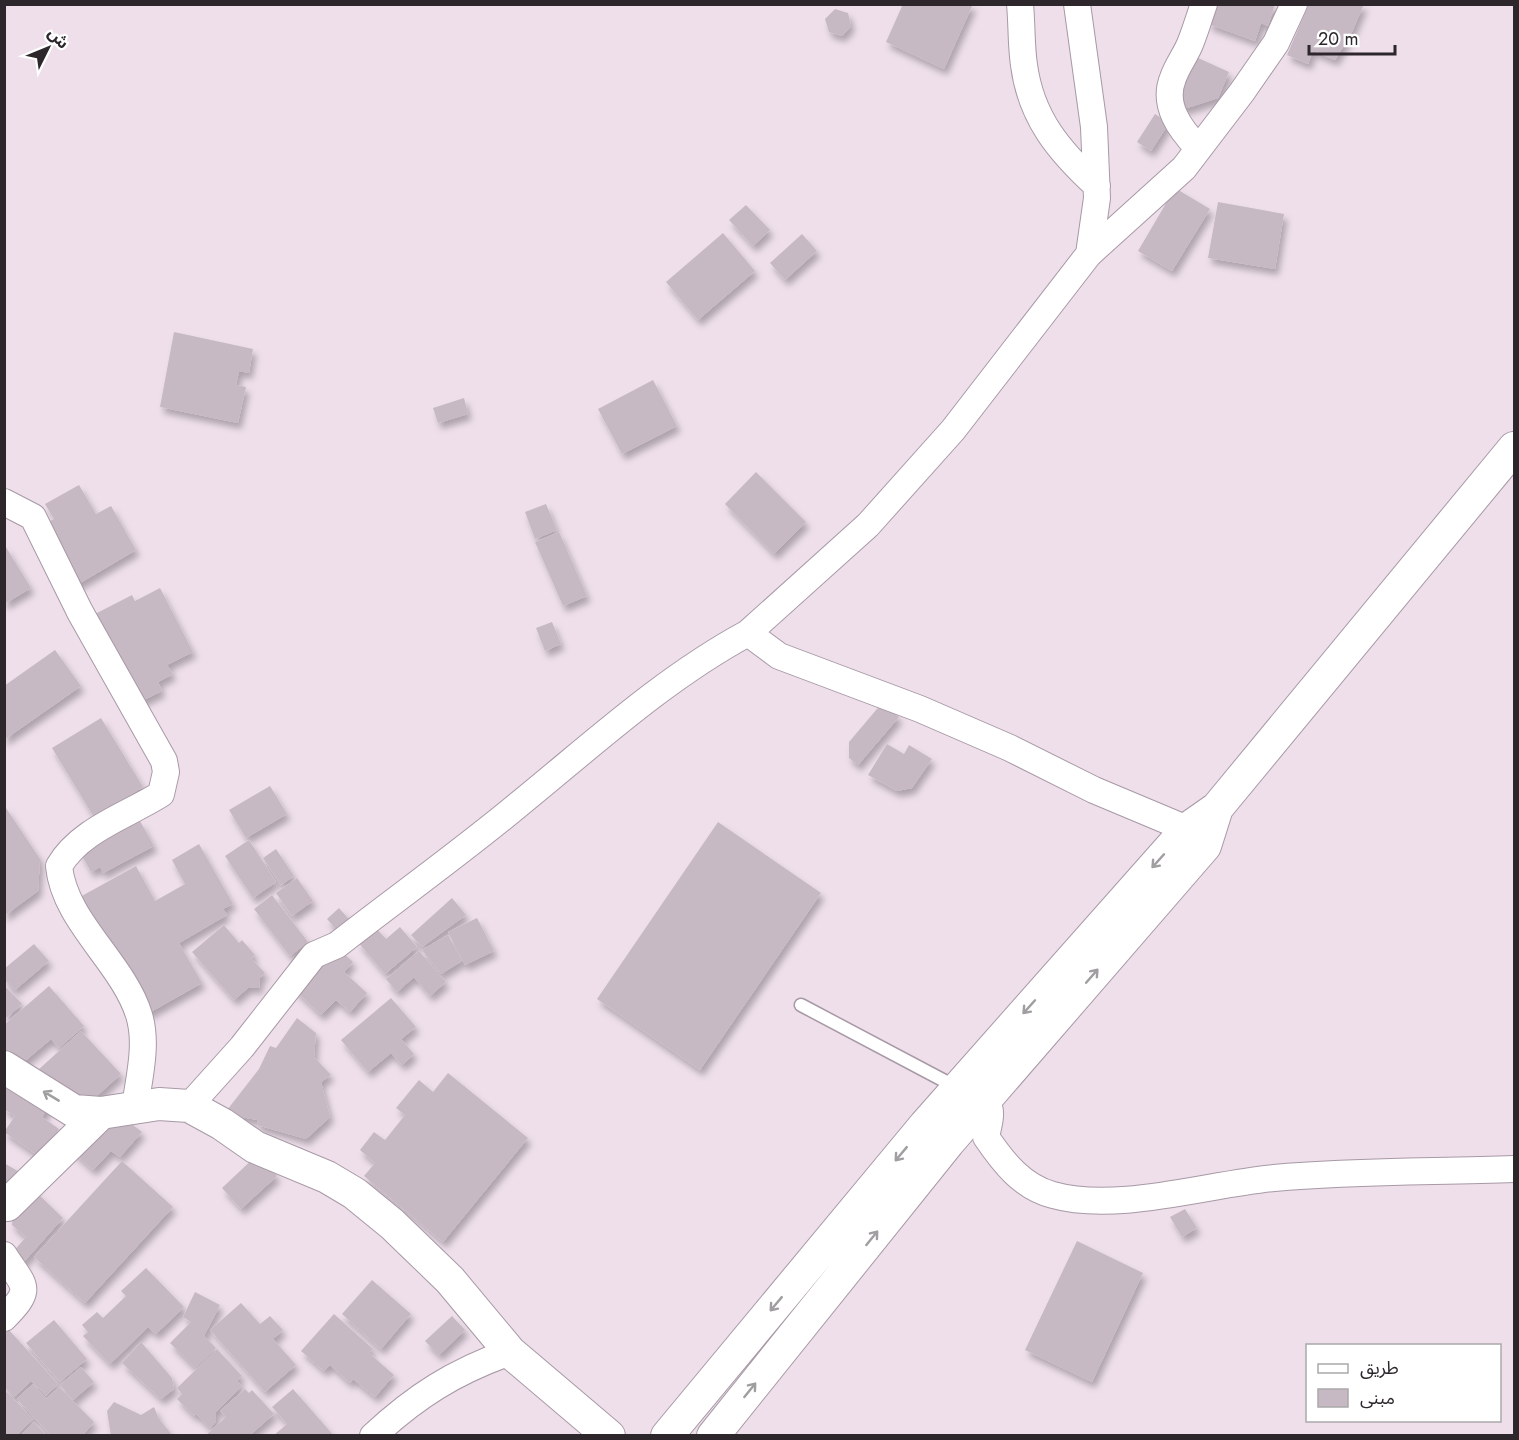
<svg xmlns="http://www.w3.org/2000/svg" width="1519" height="1440" viewBox="0 0 1519 1440" font-family="Jost,'Noto Sans Arabic',sans-serif">
<defs>
<filter id="shadow"><feDropShadow dx="3.5" dy="6" stdDeviation="3" flood-color="#0004"/></filter>
</defs>
<rect width="100%" height="100%" fill="#eedfeb"/>
<path fill="#c7b9c4" filter="url(#shadow)" d="M903,4H973L944,69L886,42Z
M1215,4H1275L1268,26L1261,23L1255,41L1208,24Z
M1309,4H1364L1352,32L1335,60L1313,51L1308,64L1287,55Z
M835,9L848,13L851,26L842,36L829,32L825,19Z
M1196,57L1229,72L1218,98L1184,109L1175,105Z
M1155,114L1169,123L1151,151L1137,142Z
M1175,188L1210,209L1172,271L1138,251Z
M1218,202L1284,214L1275,269L1208,258Z
M746,205L770,230L753,246L729,220Z
M723,233L755,271L698,320L666,282Z
M802,234L817,251L785,280L770,263Z
M174,332L253,349L249,373L239,371L236,385L246,387L238,423L160,407Z
M653,380L677,426L622,454L598,409Z
M464,398L468,414L438,423L433,408Z
M756,472L806,522L774,554L725,504Z
M79,485L96,514L111,506L136,550L75,586L40,526L54,519L45,504Z
M546,504L557,530L535,539L525,512Z
M559,532L587,596L563,606L535,542Z
M4,544L31,588L4,604Z
M160,588L193,652L167,665L173,674L158,682L162,691L140,702L95,614L132,595L135,601Z
M552,622L561,644L545,651L536,628Z
M55,650L81,686L4,740V686Z
M882,703L899,717L858,765L849,758V742Z
M101,718L143,787L94,817L52,748Z
M887,744L904,754L909,745L932,759L912,788L897,791L868,775Z
M270,786L287,814L246,838L229,810Z
M4,805L40,859L38,891L4,916Z
M140,821L154,846L103,873L100,867L91,872L79,850L129,823L131,826Z
M718,822L821,893L700,1070L597,999Z
M249,840L276,882L253,898L225,856Z
M199,844L233,904L223,909L227,915L179,943L202,983L147,1014L80,897L136,866L155,901L185,884L172,860Z
M276,849L294,876L281,885L263,858Z
M297,878L313,901L292,916L276,893Z
M272,895L308,942L290,956L254,909Z
M452,898L466,915L422,947L411,935Z
M339,908L355,926L343,937L327,919Z
M477,918L494,951L465,965L448,932Z
M224,925L239,943L242,940L255,955L251,958L265,973L260,978L259,988L249,987L234,1000L192,952Z
M375,927L386,939L400,927L417,947L385,974L358,942Z
M448,935L462,961L441,974L422,950Z
M34,944L49,961L15,990L4,979V969Z
M341,951L353,962L344,972L367,993L350,1012L336,1000L321,1015L293,988L324,954L332,962Z
M419,951L446,982L430,996L414,977L397,992L386,979Z
M4,985L22,1004L4,1020Z
M49,986L84,1026L59,1048L51,1039L18,1067L4,1052V1025Z
M391,998L416,1027L401,1039L414,1054L402,1065L391,1053L368,1072L341,1040Z
M297,1018L316,1033L314,1057L331,1075L321,1082L330,1117L306,1139L257,1125L258,1120L224,1114L259,1069L270,1046L276,1048Z
M81,1031L121,1074L88,1104L38,1070Z
M4,1071L51,1103L42,1117L59,1129L40,1157L4,1132L15,1116L4,1109Z
M448,1073L528,1138L443,1242L364,1176L375,1163L360,1150L374,1132L385,1140L405,1115L396,1108L419,1080L433,1092Z
M116,1112L142,1132L120,1157L111,1151L93,1170L71,1150Z
M257,1155L277,1176L241,1209L222,1188Z
M122,1161L173,1207L85,1303L34,1257Z
M4,1163L21,1173L4,1193Z
M33,1189L63,1218L22,1264L11,1254L26,1237L12,1225L13,1212Z
M1185,1209L1197,1228L1182,1237L1170,1217Z
M1077,1241L1143,1273L1092,1382L1025,1350Z
M146,1268L184,1307L156,1334L148,1327L110,1364L83,1336L88,1332L82,1325L97,1312L103,1318L126,1296L121,1291Z
M372,1280L411,1314L381,1349L342,1314Z
M195,1292L220,1305L204,1336L216,1348L195,1368L170,1343L191,1322L183,1317Z
M241,1303L260,1324L270,1316L283,1330L273,1339L296,1365L265,1392L210,1330Z
M334,1314L373,1349L369,1353L394,1375L375,1397L353,1379L350,1383L330,1365L324,1371L301,1351Z
M452,1316L465,1330L439,1355L425,1341Z
M54,1320L87,1359L60,1382L26,1343Z
M9,1330L58,1384L46,1396L31,1381L14,1397L4,1387V1334Z
M141,1342L172,1378L174,1389L161,1399L122,1363Z
M217,1349L242,1376L237,1381L242,1386L216,1412V1422L210,1428L196,1414L194,1416L177,1399L182,1394L177,1388Z
M81,1367L94,1382L73,1400L60,1385Z
M33,1384L46,1399L59,1387L94,1422L82,1436H51L17,1399Z
M245,1389L249,1393L252,1390L274,1414L249,1436H205L226,1417L220,1411Z
M293,1389L334,1436H273L287,1424L272,1407Z
M7,1392L33,1419L16,1436H4V1394Z
M114,1402L141,1415L154,1407L159,1419L173,1436H111L107,1411Z
M34,1422L47,1436H20Z"/>
<g fill="none" stroke-linecap="round" stroke-linejoin="round">
<defs>
<path id="service" d="M801,1005L956,1087"/>
<path id="minor" d="M1020,4C1022,25 1021,45 1024,65C1031,118 1059,151 1097,186
M1077,4L1094,127L1097,198L1089,254
M1198,148C1180,129 1162,105 1173,78C1177,66 1185,56 1190,44C1195,32 1199,18 1204,4
M4,502L33,517L80,612L164,761L166,772L161,794C126,816 80,830 59,866C64,921 123,963 139,1015C148,1044 139,1078 135,1107
M1200,842L1187,829L1094,790L1010,748L920,709L779,656L748,633L868,525L953,430L1089,254L1184,168L1242,92L1276,43L1294,4
M975,1090C995,1106 991,1114 986,1137C1003,1162 1022,1187 1053,1195C1117,1213 1208,1184 1274,1178C1354,1171 1434,1172 1514,1169
M189,1106L242,1047L314,955L337,945C397,898 459,854 518,805C592,745 663,679 748,633
M4,1255C24,1287 35,1287 4,1318
M373,1436C416,1396 454,1372 510,1352"/>
<path id="tertiary" d="M4,1067L74,1111L101,1113L159,1104L189,1106L222,1124L255,1147L327,1177L354,1193L392,1224L450,1280L510,1352L609,1436
M4,1203L7,1205L101,1113
M667,1436L925,1125L1187,829L1217,808L1514,448
M713,1436L948,1143L1205,846L1217,808"/>
</defs>
<use href="#service" stroke="#a799a5" stroke-width="15"/>
<use href="#minor" stroke="#a799a5" stroke-width="28"/>
<use href="#tertiary" stroke="#a799a5" stroke-width="34"/>
<use href="#service" stroke="#fff" stroke-width="12"/>
<use href="#minor" stroke="#fff" stroke-width="26"/>
<use href="#tertiary" stroke="#fff" stroke-width="32"/>
</g>
<defs><path id="oneway-shaft" d="M-6 0H5M1.5-3L5.5 0L1.5 3" fill="none" stroke-width="1.6" stroke-linecap="round" stroke-linejoin="round" transform="scale(1.5)"/></defs>
<g stroke="#a09ea0">
<use href="#oneway-shaft" transform="translate(1158 861) rotate(132)"/>
<use href="#oneway-shaft" transform="translate(1092 976) rotate(-49)"/>
<use href="#oneway-shaft" transform="translate(1029 1007) rotate(132)"/>
<use href="#oneway-shaft" transform="translate(51 1096) rotate(-149)"/>
<use href="#oneway-shaft" transform="translate(901 1154) rotate(130)"/>
<use href="#oneway-shaft" transform="translate(872 1238) rotate(-51)"/>
<use href="#oneway-shaft" transform="translate(776 1304) rotate(130)"/>
<use href="#oneway-shaft" transform="translate(750 1390) rotate(-51)"/>
</g>
<rect width="1519" height="1440" fill="none" stroke="#2d272c" stroke-width="12"/>
<rect x="1306" y="1344" width="195" height="78" fill="#ffffff" stroke="#aba9ab" stroke-width="1.5"/>
<rect x="1318" y="1364" width="30" height="9" fill="#ffffff" stroke="#aba9ab" stroke-width="1.5"/>
<text x="1360" y="1374" font-size="18" fill="#2d272c">طريق</text>
<rect x="1318" y="1389" width="30" height="18" fill="#c7b9c4" stroke="#aba9ab" stroke-width="1.5"/>
<text x="1360" y="1404" font-size="18" fill="#2d272c">مبنى</text>
<g transform="translate(48 48) rotate(47)" stroke="#ffffff" stroke-width="4.5" paint-order="stroke">
<path d="M0-4.5L10 22L0 15L-10 22Z" fill="#2d272c"/>
<text y="-9" font-size="16" font-weight="bold" text-anchor="middle" fill="#2d272c">ش</text>
</g>
<path d="M1309 45v9h86v-9" fill="none" stroke="#2d272c" stroke-width="3"/>
<text x="1318" y="45" font-size="18" fill="#2d272c" stroke="#ffffff" stroke-width="4.5" paint-order="stroke">20 m</text>
</svg>
